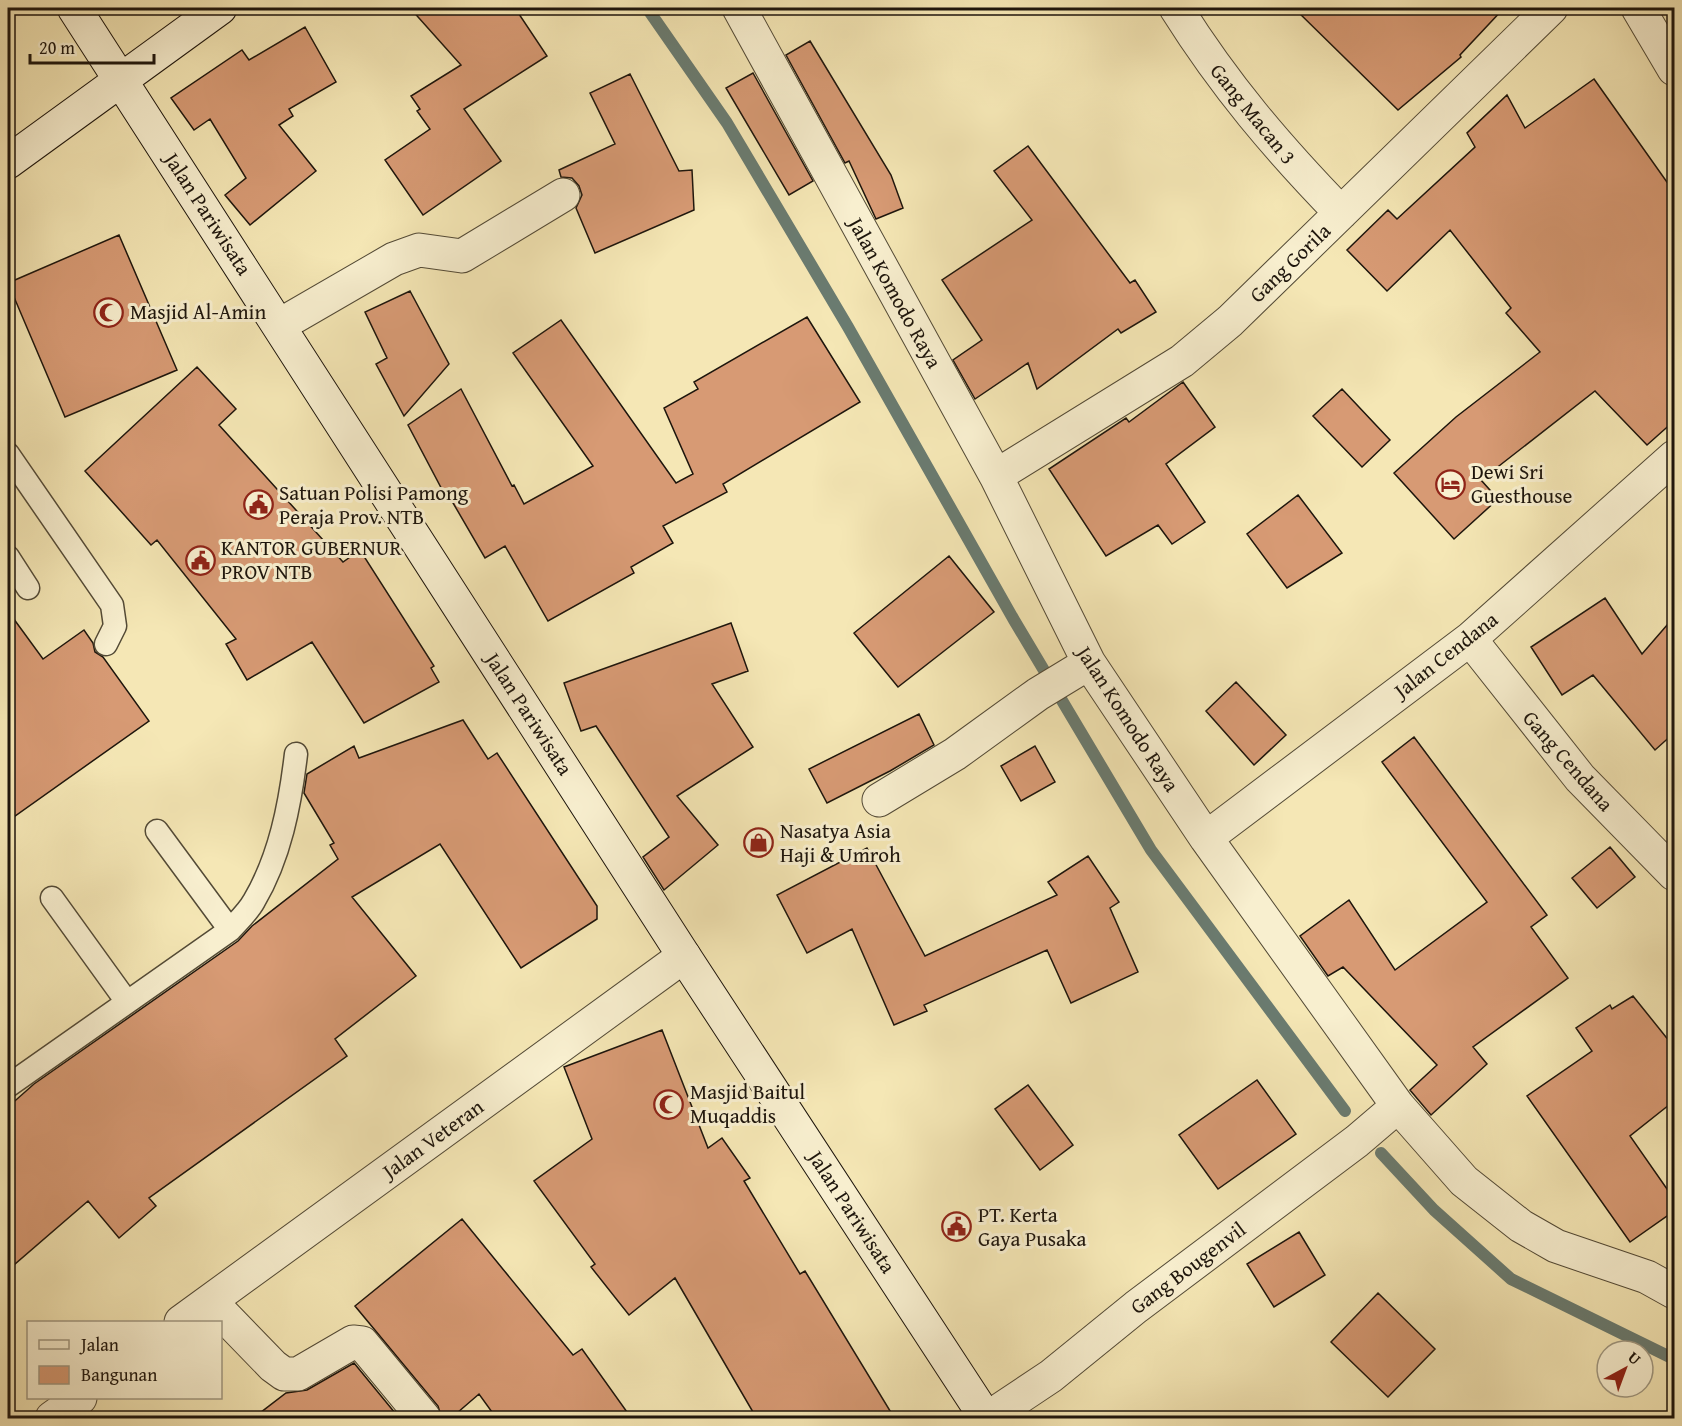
<svg xmlns="http://www.w3.org/2000/svg" width="1682" height="1426" viewBox="0 0 1682 1426" font-family="'Gentium Book Plus',serif">
<rect width="100%" height="100%" fill="#f5e7b5"/>
<filter id="stains"><feTurbulence type="fractalNoise" baseFrequency=".00333" numOctaves="4"/><feColorMatrix values="0 0 0 0 .2 0 0 0 0 .09 0 0 0 0 .02 0 0 0 .5 -.17"/></filter>
<radialGradient id="worn" r=".72"><stop offset=".6" stop-color="#630" stop-opacity="0"/><stop offset="1" stop-color="#630" stop-opacity=".3"/></radialGradient>
<g fill="none" stroke-linecap="round" stroke-linejoin="round">
<path stroke="#6a7b70" stroke-width="12" d="M647,8L727,123L848,327L1014,620L1151,850L1345,1111
M1381,1153L1434,1210L1511,1279L1674,1359"/>
</g>
<path fill="#d79a74" stroke="#1d150c" stroke-width="1.5" d="M410,8H515L547,56L464,109L501,161L423,215L385,160L430,129L417,111L420,109L411,96L461,65Z
M1294,8H1504L1460,55L1461,57L1398,110Z
M305,27L336,82L289,109L293,116L279,125L316,171L250,225L225,195L246,178L210,119L194,130L171,98L242,50L249,60Z
M810,41L891,175L903,208L876,219L849,161L845,163L786,55Z
M753,73L813,181L789,195L726,88Z
M630,74L679,171L692,170L694,210L595,253L576,208L582,195L579,186L572,178L561,177L559,170L615,144L590,93Z
M1594,79L1674,192V421L1647,445L1595,391L1481,480L1498,499L1454,539L1394,473L1456,417L1540,352L1506,313L1511,308L1450,230L1387,291L1347,250L1388,210L1397,219L1475,147L1467,133L1507,95L1525,128Z
M1028,146L1130,283L1135,280L1156,312L1121,333L1118,329L1037,389L1028,363L975,399L953,360L982,340L942,280L1032,220L994,171Z
M119,235L177,370L65,417L8,283Z
M410,291L449,364L404,416L376,364L387,358L365,312Z
M807,317L860,402L723,484L727,492L663,526L673,543L631,567L634,573L548,621L505,546L485,558L449,496L446,497L408,425L461,389L512,486L514,485L524,504L593,466L513,353L561,320L676,483L693,474L664,408L698,389L694,382Z
M197,367L236,409L219,425L343,562L360,550L434,666L431,668L439,682L364,723L312,642L247,680L226,644L236,639L157,540L151,545L85,471Z
M1183,382L1215,427L1166,464L1205,522L1172,544L1158,525L1106,556L1049,469L1126,418L1129,422Z
M1342,389L1390,440L1362,467L1313,416Z
M1298,495L1342,553L1287,588L1247,534Z
M949,556L994,612L898,687L854,633Z
M1605,598L1642,654L1674,617V733L1655,750L1593,675L1562,695L1531,647Z
M8,611L43,659L84,630L93,643L95,652L103,657L149,721L8,821Z
M731,623L748,671L712,684L753,747L677,796L718,845L664,890L643,857L669,837L596,726L581,731L564,683Z
M1236,682L1286,735L1254,765L1206,711Z
M919,714L934,745L890,771L827,803L809,769Z
M463,720L488,759L497,753L597,906V919L521,968L440,844L352,897L416,976L335,1039L347,1056L149,1198L156,1206L119,1238L88,1201L8,1270V1107L34,1084L238,941L252,926L338,859L330,845L334,843L304,793L307,774L354,746L359,758Z
M1414,737L1547,915L1531,927L1568,978L1473,1047L1487,1064L1431,1115L1410,1090L1437,1065L1343,967L1328,976L1300,936L1349,900L1395,970L1487,902L1382,762Z
M1035,746L1055,782L1021,801L1001,766Z
M1610,847L1635,877L1597,908L1572,878Z
M867,848L925,956L1057,895L1048,882L1088,856L1119,902L1110,908L1138,972L1071,1003L1047,950L924,1005L927,1011L894,1025L852,929L807,953L777,895Z
M1633,996L1674,1047V1101L1630,1136L1674,1199V1211L1630,1242L1527,1096L1592,1051L1576,1028L1610,1005L1612,1009Z
M662,1030L708,1148L722,1138L750,1178L744,1181L800,1274L805,1271L895,1419H757L675,1278L629,1315L591,1267L595,1264L534,1181L592,1139L564,1067Z
M1257,1080L1296,1134L1218,1189L1179,1135Z
M1028,1085L1073,1145L1040,1170L995,1109Z
M462,1219L573,1355L582,1349L632,1419H497L479,1394L450,1419H442L438,1406L355,1306Z
M1299,1232L1325,1275L1274,1307L1247,1264Z
M1378,1293L1435,1349L1388,1397L1331,1342Z
M354,1363L400,1419H252L286,1393L307,1390Z"/>
<g fill="none" stroke-linecap="round" stroke-linejoin="round">
<defs>
<path id="lane" d="M8,454L112,605L115,626L106,644
M8,557L28,588
M157,831L230,930
M52,898L127,1002
M8,1086L230,930C238,921 248,912 254,901C280,857 290,805 296,754"/>
<path id="street" d="M739,8L996,476L1089,663L1206,838L1398,1106L1464,1181L1521,1226L1556,1246L1647,1277L1674,1292
M1176,8C1225,86 1277,147 1341,213
M1638,8L1674,69
M280,325L394,259L419,250L462,256L563,195
M996,476L1182,361L1230,321L1551,8
M1470,639L1580,778L1674,874
M879,800L955,754L1038,694L1089,663
M1206,838L1470,639L1674,457
M210,1301L273,1366L284,1374H298L353,1342L362,1343L424,1418
M181,1322L684,956
M52,1418L80,1398
M988,1418L1051,1376L1136,1307L1357,1141L1398,1106"/>
<path id="secondary" d="M74,8L684,956L986,1418
M8,162L220,8"/>
</defs>
<use href="#lane" stroke="#534a36" stroke-width="25"/>
<use href="#street" stroke="#534a36" stroke-width="35"/>
<use href="#secondary" stroke="#1d150c" stroke-width="35"/>
<use href="#lane" stroke="#f8efcf" stroke-width="22"/>
<use href="#street" stroke="#f8efcf" stroke-width="33"/>
<use href="#secondary" stroke="#f8efcf" stroke-width="33"/>
</g>
<defs>
<symbol id="mosque-ring" viewBox="-11 -11 22 22"><circle r="9.5" fill="#f8efcf" stroke="#8f2418" stroke-width="1.5"/><path d="M3.5-4.9A6 6 0 1 0 3.5 4.9A5 5 0 1 1 3.5-4.9Z" fill="#8f2418"/></symbol>
<symbol id="hotel-ring" viewBox="-11 -11 22 22"><circle r="9.5" fill="#f8efcf" stroke="#8f2418" stroke-width="1.5"/><path d="M-6-4.5h1.5V1H6V5H4.5V3h-9V5H-6ZM-4 0a1.8 1.8 0 1 1 3.6 0ZM.5 0V-2.5h3Q6-2.5 6 0Z" fill="#8f2418"/></symbol>
<symbol id="civic-ring" viewBox="-11 -11 22 22"><circle r="9.5" fill="#f8efcf" stroke="#8f2418" stroke-width="1.5"/><path d="M-.6-6.5H3V-4.5H.6V-3L4-1V1h2V6H-6V1h2V-1L-.6-3ZM-1.2 2.5V6h2.4V2.5Z" fill="#8f2418"/></symbol>
<symbol id="shop-ring" viewBox="-11 -11 22 22"><circle r="9.5" fill="#f8efcf" stroke="#8f2418" stroke-width="1.5"/><path d="M-5-2.5h2.3a2.7 3.5 0 0 1 5.4 0H5L5.5 6h-11ZM-1.5-2.5h3a1.5 2.3 0 0 0-3 0Z" fill="#8f2418"/></symbol>
</defs>
<g fill-rule="evenodd">
<use href="#mosque-ring" x="92" y="296" width="33" height="33"/>
<use href="#hotel-ring" x="1434" y="468" width="33" height="33"/>
<use href="#civic-ring" x="242" y="488" width="33" height="33"/>
<use href="#civic-ring" x="184" y="544" width="33" height="33"/>
<use href="#shop-ring" x="742" y="826" width="33" height="33"/>
<use href="#mosque-ring" x="652" y="1088" width="33" height="33"/>
<use href="#civic-ring" x="940" y="1210" width="33" height="33"/>
</g>
<g text-anchor="middle" stroke-width="6" stroke-linejoin="round" paint-order="stroke">
<g font-size="21" fill="#1d150c" stroke="#f8efcf">
<text transform="translate(1253 114) rotate(51)" y="7">Gang Macan 3</text>
<text transform="translate(208 214) rotate(57)" y="7">Jalan Pariwisata</text>
<text transform="translate(1290 263) rotate(-44)" y="7">Gang Gorila</text>
<text transform="translate(895 293) rotate(61)" y="7">Jalan Komodo Raya</text>
<text transform="translate(1446 655) rotate(-38)" y="7">Jalan Cendana</text>
<text transform="translate(529 714) rotate(57)" y="7">Jalan Pariwisata</text>
<text transform="translate(1128 719) rotate(57)" y="7">Jalan Komodo Raya</text>
<text transform="translate(1568 761) rotate(49)" y="7">Gang Cendana</text>
<text transform="translate(433 1139) rotate(-36)" y="7">Jalan Veteran</text>
<text transform="translate(852 1212) rotate(57)" y="7">Jalan Pariwisata</text>
<text transform="translate(1188 1268) rotate(-37)" y="7">Gang Bougenvil</text>
</g>
<g font-size="21" fill="#1d150c" stroke="#f8efcf" text-anchor="start">
<text x="130" y="319">Masjid Al-Amin</text>
<text x="1471" y="479">Dewi Sri<tspan x="1471" dy="24">Guesthouse</tspan></text>
<text x="279" y="500">Satuan Polisi Pamong<tspan x="279" dy="24">Peraja Prov. NTB</tspan></text>
<text x="221" y="555">KANTOR GUBERNUR<tspan x="221" dy="24">PROV NTB</tspan></text>
<text x="780" y="838">Nasatya Asia<tspan x="780" dy="24">Haji &amp; Umroh</tspan></text>
<text x="690" y="1099">Masjid Baitul<tspan x="690" dy="24">Muqaddis</tspan></text>
<text x="978" y="1222">PT. Kerta<tspan x="978" dy="24">Gaya Pusaka</tspan></text>
</g>
</g>
<rect width="1682" height="1426" fill="none" stroke="#f5e7b5" stroke-width="30"/>
<rect x="9" y="9" width="1664" height="1408" fill="none" stroke="#1d150c" stroke-width="3"/>
<rect x="15" y="15" width="1652" height="1396" fill="none" stroke="#1d150c" stroke-width="1.5"/>
<rect x="27" y="1321" width="195" height="78" fill="#f8efcf" stroke="#a09881" stroke-width="1.5"/>
<rect x="39" y="1340" width="30" height="9" fill="#f8efcf" stroke="#a09881" stroke-width="1.5"/>
<text x="81" y="1351" font-size="18" fill="#1d150c">Jalan</text>
<rect x="39" y="1366" width="30" height="18" fill="#d79a74" stroke="#a09881" stroke-width="1.5"/>
<text x="81" y="1381" font-size="18" fill="#1d150c">Bangunan</text>
<g transform="translate(1625 1369) rotate(41)"><circle r="28" fill="#f8efcf" stroke="#a09881" stroke-width="1.5"/>
<path d="M0-4.5L10 22L0 15L-10 22Z" fill="#8f2418"/>
<text y="-9" font-size="16" font-weight="bold" text-anchor="middle" fill="#1d150c">U</text>
</g>
<path d="M30 54v9h124v-9" fill="none" stroke="#1d150c" stroke-width="3"/>
<text x="39" y="54" font-size="18" fill="#1d150c" stroke="#f8efcf" stroke-width="4.5" paint-order="stroke">20 m</text>
<rect width="100%" height="100%" filter="url(#stains)"/>
<rect width="100%" height="100%" fill="url(#worn)"/>
</svg>
